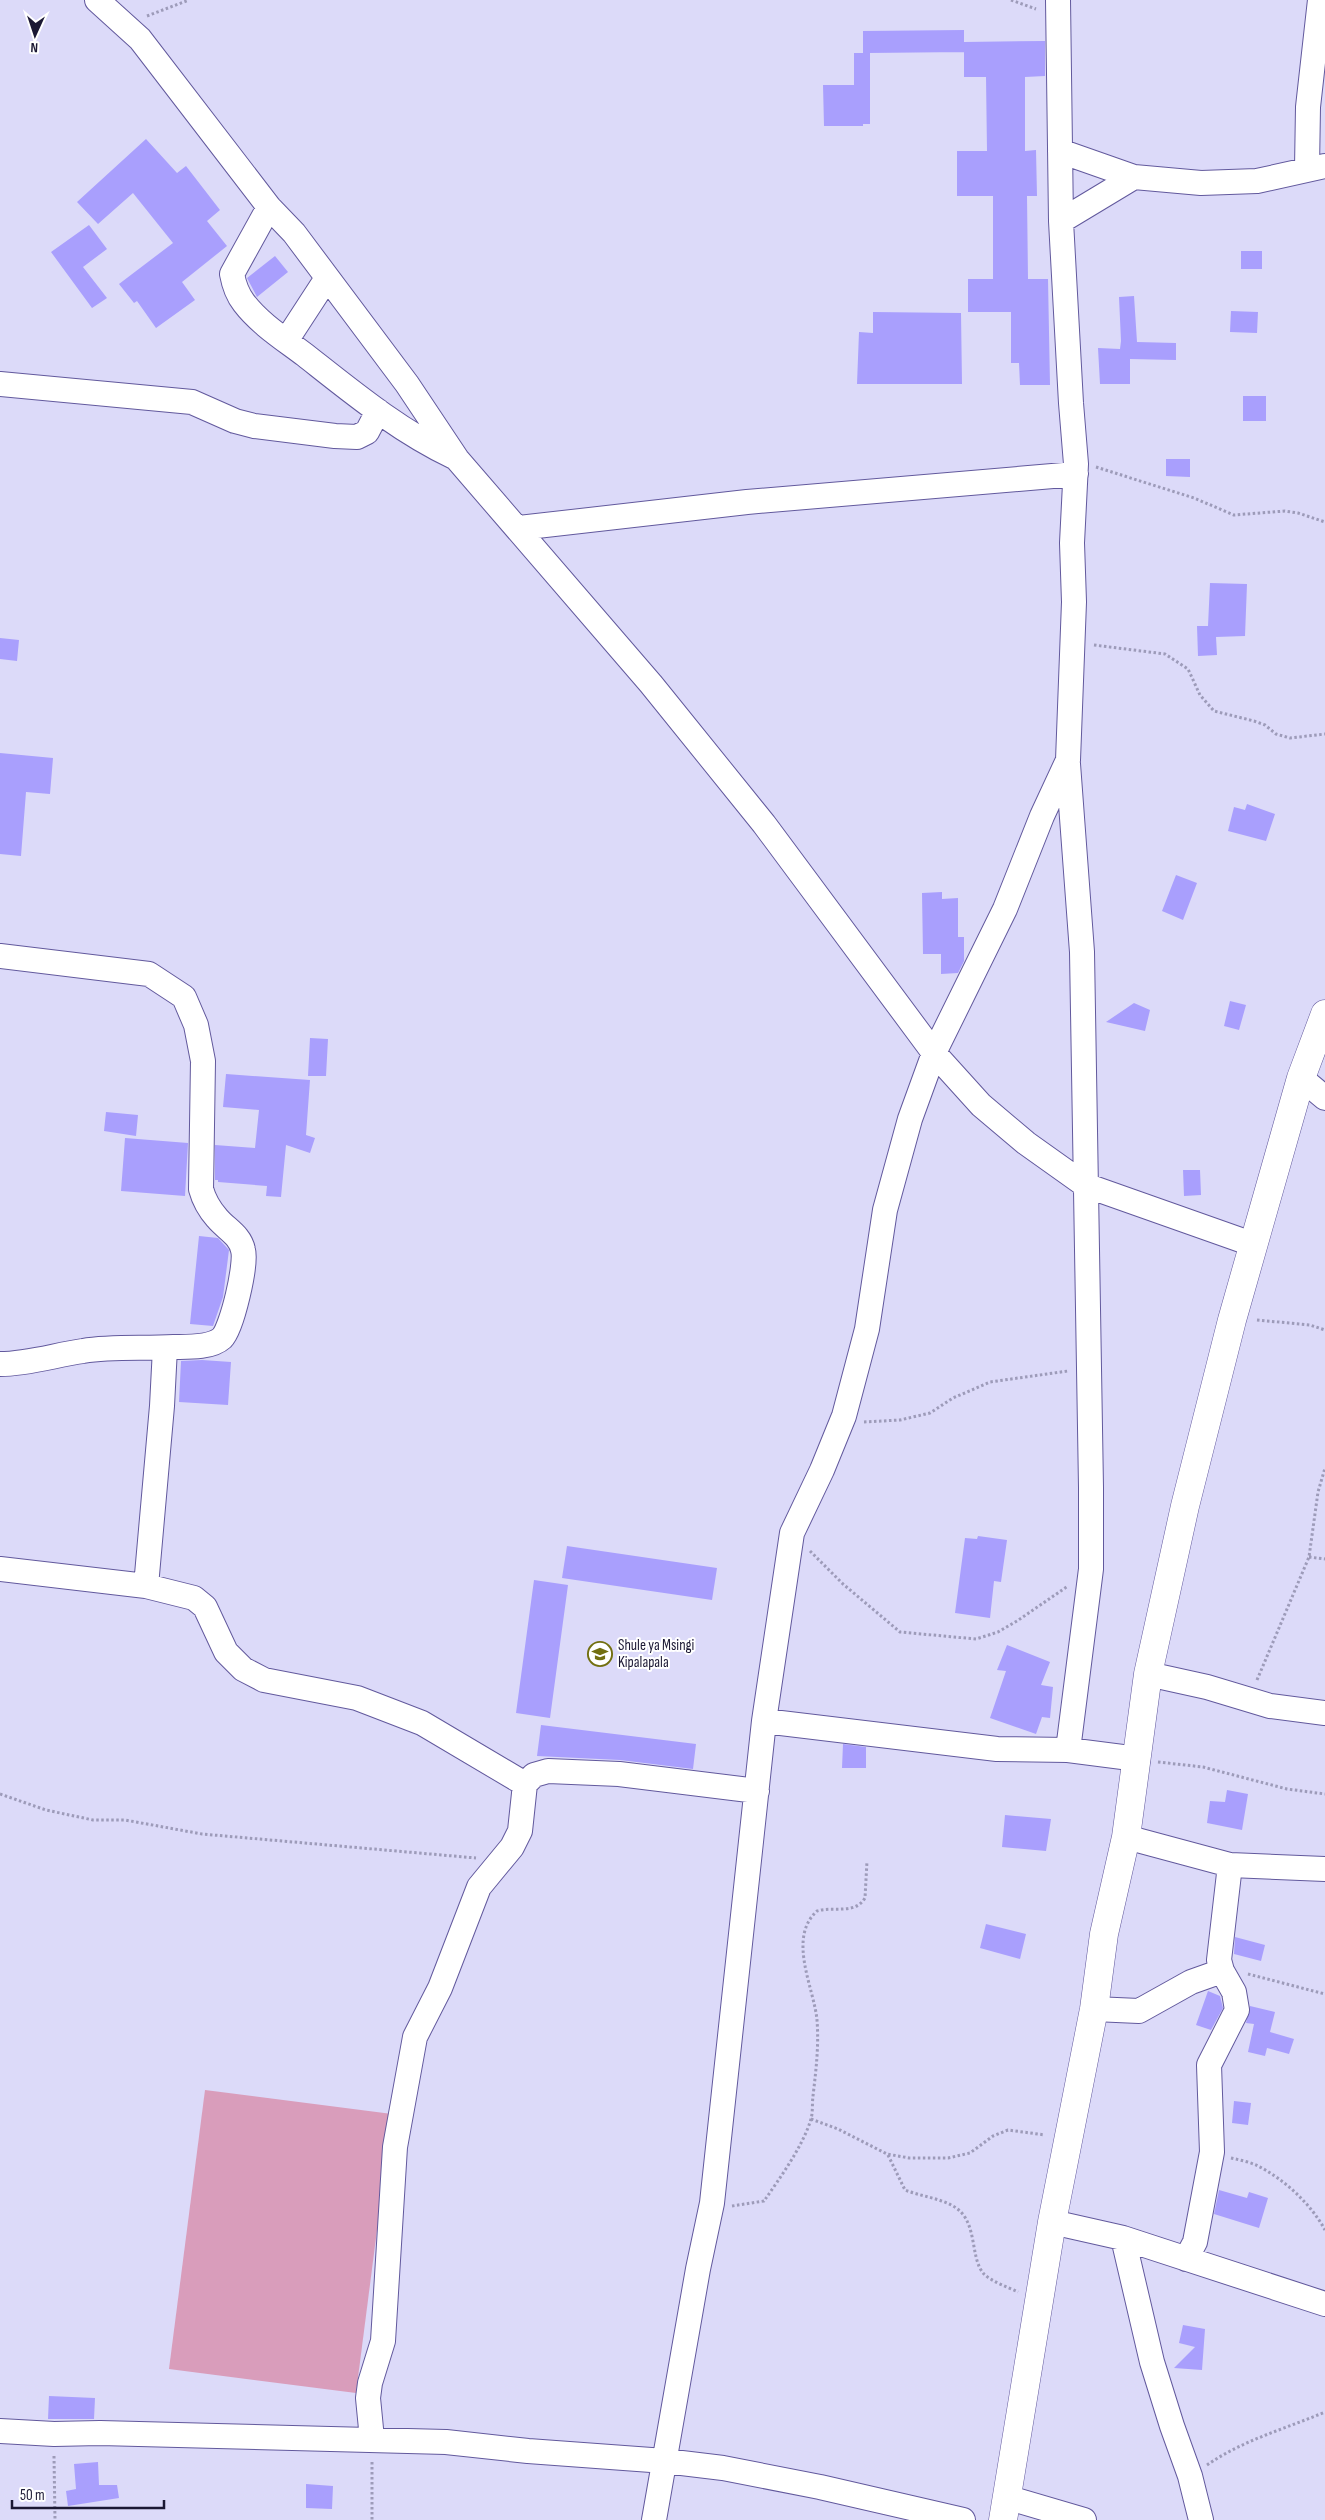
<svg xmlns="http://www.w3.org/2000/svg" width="1325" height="2520" viewBox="0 0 1325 2520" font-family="'Sofia Sans Condensed',sans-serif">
<rect width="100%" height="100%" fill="#dcdaf9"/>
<path fill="#d99dbb" d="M205,2090L392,2114L356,2393L169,2369Z"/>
<path fill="#a99ffd" d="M964,30V52L867,53H870V124H863V126H824L823,85H854V53H863V31Z
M1045,41V76L1025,77V151L1036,150L1037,196H1027L1028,279H1048L1050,385H1020L1019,363H1011V312H968V279H993V196H957V151H987L986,77H964V42Z
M146,139L177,173L186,166L220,210L207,221L227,246L182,282L195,300L156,328L137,301L134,303L119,284L173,243L133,193L98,224L77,202Z
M89,225L107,249L83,267L107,298L92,308L51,252Z
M1241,251H1262V269H1241Z
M275,256L288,272L257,297L247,278Z
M1134,296L1137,342L1176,343V360L1130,359V384H1100L1098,348L1120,349L1121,341L1119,297Z
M1231,311L1258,312L1257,333L1230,332Z
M873,312L961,313L962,384H857L859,332L873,333Z
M1243,396H1266V421H1243Z
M1166,459H1190V477L1166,476Z
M1210,583L1247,584L1245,636L1216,637L1217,655L1198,656L1197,626H1208Z
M0,638L19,640L17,661L0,659Z
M0,753L53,758L50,794L26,792L21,856L0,854Z
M1247,804L1275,814L1266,841L1228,831L1234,807L1245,810Z
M1176,875L1197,883L1183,920L1162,911Z
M942,892V899L958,898V937H964V961L958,973L941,974V954H923L922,893Z
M1230,1001L1246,1005L1239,1030L1224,1026Z
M1134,1003L1150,1010L1145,1031L1106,1022Z
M310,1038L328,1039L326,1076H308Z
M226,1074L310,1080L306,1135L315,1138L310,1153L286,1145L281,1197L266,1196L267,1186L218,1182V1180H215V1145L255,1148L259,1110L223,1107Z
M106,1112L138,1115L136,1136L104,1131Z
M125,1138L188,1143L185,1196L121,1191Z
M1183,1170H1200L1201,1195L1184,1196Z
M199,1236L218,1238L229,1250L223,1297L213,1326L190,1324Z
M202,1360L231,1362L228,1405L179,1402L181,1361Z
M978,1536L1007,1540L1001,1582L994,1581L990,1618L955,1613L965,1538L977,1539Z
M567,1546L717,1568L712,1600L562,1578Z
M534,1580L568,1585L550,1718L516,1713Z
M1007,1645L1050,1662L1041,1685L1053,1687L1050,1718L1042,1717L1036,1734L990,1718L1006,1671L997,1670Z
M541,1725L696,1744L693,1769L620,1760L537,1756Z
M843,1744L866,1747V1768H842Z
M1227,1790L1248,1794L1242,1830L1207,1823L1210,1801L1225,1802Z
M1005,1815L1051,1819L1046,1851L1002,1847Z
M986,1924L1026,1934L1020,1959L980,1948Z
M1235,1937L1265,1945L1261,1961L1234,1954Z
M1208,1991L1220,1996L1223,2008L1211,2030L1196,2025Z
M1250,2006L1275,2012L1270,2032L1294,2039L1289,2054L1267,2048L1265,2056L1248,2052L1254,2024L1246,2023Z
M1234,2101L1251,2103L1248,2125L1232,2123Z
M1219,2190L1247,2198L1249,2192L1268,2198L1259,2228L1214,2214Z
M1183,2325L1205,2329L1202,2370L1174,2368L1195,2347L1179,2343Z
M49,2396L95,2398L94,2419H48Z
M98,2462L99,2485H117L119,2498L68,2506L66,2491L76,2489L74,2464Z
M306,2484L333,2486L332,2509L306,2508Z"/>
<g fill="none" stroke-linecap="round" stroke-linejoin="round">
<defs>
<path id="minor" d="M97,0L140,39L269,207L294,233L407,384L457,459L651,684L764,824L934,1053L981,1105L1026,1143L1085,1185L1252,1244
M1060,151L1134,177L1201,183L1257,181L1325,166
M1307,168L1308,107L1320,0
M269,207L232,274C234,285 237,294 244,303C260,324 284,339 305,355C352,392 399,431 454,457
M1061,221L1134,177
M286,341L327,278
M0,384L192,402L235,421L254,426L335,436L357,437L367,432L378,411
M519,528L747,502L1076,474
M0,956L149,974L184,997L196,1025L203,1061L201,1189C204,1200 209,1209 217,1218C226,1229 240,1235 243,1250C247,1264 232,1328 222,1338C211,1348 188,1347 174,1347C144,1349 113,1346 83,1351C55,1355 28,1364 0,1364
M1301,1078L1325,1098
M0,1569L146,1586L194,1598L205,1607L226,1652L243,1669L264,1680L357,1698L422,1723L525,1784
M146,1586L162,1406L165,1348
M1148,1674L1207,1687L1270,1706L1325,1713
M764,1721L997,1749L1068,1750L1138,1759
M1068,1750L1091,1569V1487L1082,952L1068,764
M1126,1837L1230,1865L1325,1869
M1094,2009L1139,2011L1191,1982L1222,1971
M1052,2222L1123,2238L1325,2304
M1123,2238L1152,2362L1172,2426L1190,2476L1201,2520
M1186,2259L1195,2242L1212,2152L1209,2065L1237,2010L1234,1992L1222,1971L1219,1960L1230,1865
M0,2431L54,2434L100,2433L446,2442L528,2451L665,2461L723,2468L820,2487L963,2520
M372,2439L368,2398L370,2383L383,2341L395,2147L415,2037L440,1988L479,1887L512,1847L520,1831L525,1784L534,1775L548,1771L619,1774L757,1791
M1006,2497L1084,2520
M654,2520L698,2269L712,2203L764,1721L792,1533L822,1470L844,1416L867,1329L885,1210L910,1119L934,1053L1005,909L1042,816L1068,760L1074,602L1072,543L1076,464L1071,403L1061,221L1058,0"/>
<path id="highway" d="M1003,2520L1052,2222L1094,2009L1104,1934L1126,1837L1148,1674L1185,1506L1232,1320L1301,1078L1325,1014"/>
</defs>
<use href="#minor" stroke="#62599d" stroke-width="26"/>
<use href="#highway" stroke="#62599d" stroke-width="29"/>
<path stroke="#9d9bb9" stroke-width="3" stroke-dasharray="2.5 2.5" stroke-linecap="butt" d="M1011,0L1036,9
M147,16L189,0
M1096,467L1194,498L1234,515L1285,511L1298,513L1325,522
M1094,645L1165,654L1188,669L1200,695L1214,711L1254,721L1265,725L1276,734L1290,738L1325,734
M1257,1320L1310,1325L1325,1330
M864,1422L900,1420L930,1413L953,1398L990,1382L1068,1371
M810,1551L843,1584L900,1632L976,1639L998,1632L1017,1621L1068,1586
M1309,1557L1325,1559
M1257,1680L1309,1557L1318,1492L1325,1468
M1158,1762L1203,1767L1287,1789L1325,1794
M0,1794L46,1810L93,1820H125L202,1834L476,1858
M1248,1974L1325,1994
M811,2119L838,2129L887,2154L909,2158H948L970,2153L993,2136L1008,2130L1045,2135
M888,2155L905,2190C920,2196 939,2198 953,2206C979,2220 969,2258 984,2274C992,2282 1008,2287 1018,2292
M1231,2158C1240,2160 1250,2162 1258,2166C1284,2179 1311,2204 1325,2230
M732,2206L764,2201C780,2178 803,2146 811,2119C813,2112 812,2103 813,2096C816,2070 819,2046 817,2020C814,1988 787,1938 817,1911C833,1906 855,1915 865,1898L867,1861
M54,2456L55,2520
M372,2462V2520
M1207,2465C1243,2440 1285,2429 1325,2412"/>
<use href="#minor" stroke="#fff" stroke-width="24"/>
<use href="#highway" stroke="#fff" stroke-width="28"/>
</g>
<defs>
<symbol id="school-ring" viewBox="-11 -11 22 22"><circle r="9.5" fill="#fff" stroke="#726f10" stroke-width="1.5"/><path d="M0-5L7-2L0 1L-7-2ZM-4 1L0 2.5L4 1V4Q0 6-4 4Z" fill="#726f10"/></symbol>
</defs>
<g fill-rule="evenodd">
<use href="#school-ring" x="586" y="1640" width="28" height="28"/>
</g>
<g text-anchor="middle" stroke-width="4" stroke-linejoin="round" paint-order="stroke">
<g font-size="15" fill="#1b1834" stroke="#fff" text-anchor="start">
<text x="618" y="1650">Shule ya Msingi<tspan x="618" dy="17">Kipalapala</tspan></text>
</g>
</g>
<g transform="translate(35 35) rotate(183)" stroke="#ffffff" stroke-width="4" paint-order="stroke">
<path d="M0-4L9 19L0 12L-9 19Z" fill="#1b1834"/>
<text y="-8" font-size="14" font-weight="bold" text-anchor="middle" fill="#1b1834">N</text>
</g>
<path d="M12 2500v8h152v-8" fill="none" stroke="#1b1834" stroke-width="2.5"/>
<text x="20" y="2500" font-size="15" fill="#1b1834" stroke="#ffffff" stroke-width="4" paint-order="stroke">50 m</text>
</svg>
